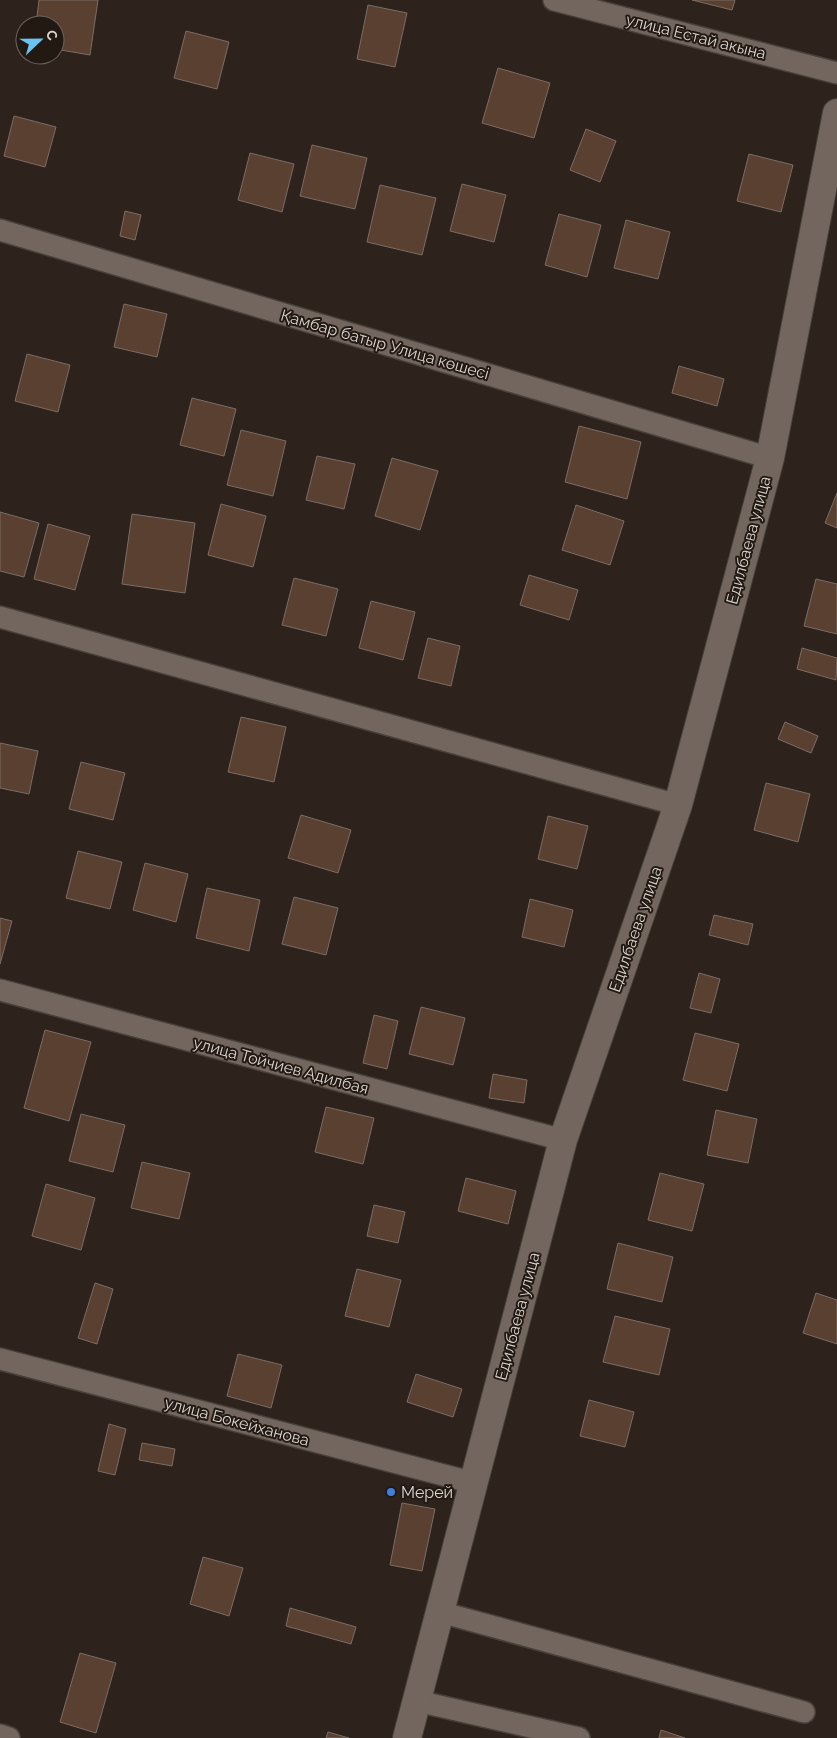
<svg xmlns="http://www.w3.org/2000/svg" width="837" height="1738" viewBox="0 0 837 1738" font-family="Raleway,sans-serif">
<rect width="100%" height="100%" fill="#2d221c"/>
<path fill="#594031" stroke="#7b6d66" d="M39,0H98L90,55L55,49V25H36Z
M692,0H735L732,10Z
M368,5L407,13L395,67L357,59Z
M186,31L229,42L217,89L174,78Z
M498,68L550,83L534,138L482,123Z
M14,116L56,127L45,167L4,156Z
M586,129L616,141L600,182L570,170Z
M312,145L367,158L355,209L300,196Z
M250,153L294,164L282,212L238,200Z
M749,154L793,165L781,212L737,201Z
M462,184L506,195L494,242L450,231Z
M380,185L436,198L422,255L367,242Z
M125,211L141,215L135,240L120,236Z
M559,214L601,225L587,277L545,265Z
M626,220L670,232L658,279L614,268Z
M124,304L167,314L157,357L114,347Z
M27,354L70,365L58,412L15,401Z
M679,366L724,379L717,406L672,393Z
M192,398L236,409L224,456L180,445Z
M579,426L641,442L627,499L565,482Z
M241,430L286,441L273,496L227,485Z
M317,456L355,464L344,509L306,500Z
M392,458L438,471L420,530L375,516Z
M837,493V528L825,523Z
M221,504L266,516L253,567L208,555Z
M576,505L624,521L610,565L562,550Z
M0,512L39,523L24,577L0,571Z
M132,514L195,523L185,593L122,584Z
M48,524L90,536L75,590L34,579Z
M529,575L578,590L569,620L520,605Z
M294,578L338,589L326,636L282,625Z
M816,579L837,584V634L804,626Z
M371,601L415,612L403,660L359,648Z
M428,638L460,646L451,686L418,678Z
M802,648L837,658L836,680L797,669Z
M241,717L286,727L274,782L228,772Z
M785,722L818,736L811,753L778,739Z
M0,743L38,751L29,794L0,788Z
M81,762L125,773L113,820L69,809Z
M766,783L810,794L798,842L754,830Z
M301,815L351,830L338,873L288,858Z
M548,816L588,826L577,869L538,859Z
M78,851L122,862L110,909L66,898Z
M145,863L188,874L176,922L133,910Z
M207,888L260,900L249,951L196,938Z
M294,897L338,908L326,955L282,944Z
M530,899L573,910L564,947L522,937Z
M714,915L753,924L748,945L709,935Z
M0,918L12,921L0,964Z
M699,973L720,979L711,1013L690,1008Z
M421,1007L465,1018L453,1065L409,1054Z
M374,1015L398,1021L387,1069L363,1063Z
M45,1030L91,1042L69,1121L24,1108Z
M695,1033L739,1044L727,1091L683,1080Z
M493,1074L527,1080L524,1103L489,1098Z
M326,1107L374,1118L363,1164L315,1152Z
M716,1110L757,1119L748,1163L707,1155Z
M81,1114L125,1125L113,1172L69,1161Z
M142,1162L190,1173L179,1219L131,1208Z
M660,1173L704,1184L692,1231L648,1220Z
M466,1178L516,1191L508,1224L458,1211Z
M46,1184L95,1198L81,1250L32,1236Z
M374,1205L405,1212L398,1243L367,1236Z
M618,1243L673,1257L662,1302L607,1289Z
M357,1269L401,1280L389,1327L345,1316Z
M95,1283L113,1289L97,1344L78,1338Z
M816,1293L837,1300V1344L803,1333Z
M615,1316L670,1329L659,1375L603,1362Z
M238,1354L282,1365L271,1408L227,1396Z
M416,1374L462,1389L453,1417L407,1402Z
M589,1400L634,1412L625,1447L580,1436Z
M109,1424L126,1429L115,1475L98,1471Z
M142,1443L175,1449L172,1466L139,1460Z
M402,1503L435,1509L422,1571L390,1565Z
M203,1557L243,1568L229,1616L190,1604Z
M290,1608L356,1627L351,1644L286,1626Z
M80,1653L116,1663L96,1733L60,1722Z
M661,1730L685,1738H659Z
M328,1732L349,1738H326Z"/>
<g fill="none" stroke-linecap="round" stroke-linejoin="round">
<defs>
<path id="street" d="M554,0L837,73
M0,230L770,458
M0,617L678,805
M0,990L563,1140
M0,1359L474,1483
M440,1612L804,1712
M417,1701L579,1738
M0,1735L9,1738"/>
<path id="secondary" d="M407,1738L563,1140L678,805L770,458L837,113"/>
</defs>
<use href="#street" stroke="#48403b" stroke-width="24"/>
<use href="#secondary" stroke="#48403b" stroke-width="30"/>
<use href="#street" stroke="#73665e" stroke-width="21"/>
<use href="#secondary" stroke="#73665e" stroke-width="28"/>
</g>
<circle fill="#3f7fe0" stroke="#231913" stroke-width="2" cx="391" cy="1492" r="5"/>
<g text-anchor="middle" stroke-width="4" stroke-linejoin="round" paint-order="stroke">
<g font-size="16" fill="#dbd4d0" stroke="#231913">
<text transform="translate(696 36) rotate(14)" y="6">улица Естай акына</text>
<text transform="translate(385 344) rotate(16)" y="6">Қамбар батыр Улица көшесі</text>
<text transform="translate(748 540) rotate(-75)" y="6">Едилбаева улица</text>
<text transform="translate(635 929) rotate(-71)" y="6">Едилбаева улица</text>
<text transform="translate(281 1065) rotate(15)" y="6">улица Тойчиев Адилбая</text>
<text transform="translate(517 1316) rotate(-75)" y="6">Едилбаева улица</text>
<text transform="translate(237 1421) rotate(15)" y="6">улица Бокейханова</text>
</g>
<g font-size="16" fill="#dbd4d0" stroke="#231913" text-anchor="start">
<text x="401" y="1498">Мерей</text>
</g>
</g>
<g transform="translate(40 40) rotate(68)"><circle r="24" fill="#231913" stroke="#6d645f"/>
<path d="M0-4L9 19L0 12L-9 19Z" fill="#6ac3f1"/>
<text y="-8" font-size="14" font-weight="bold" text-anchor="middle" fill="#dbd4d0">С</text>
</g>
</svg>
